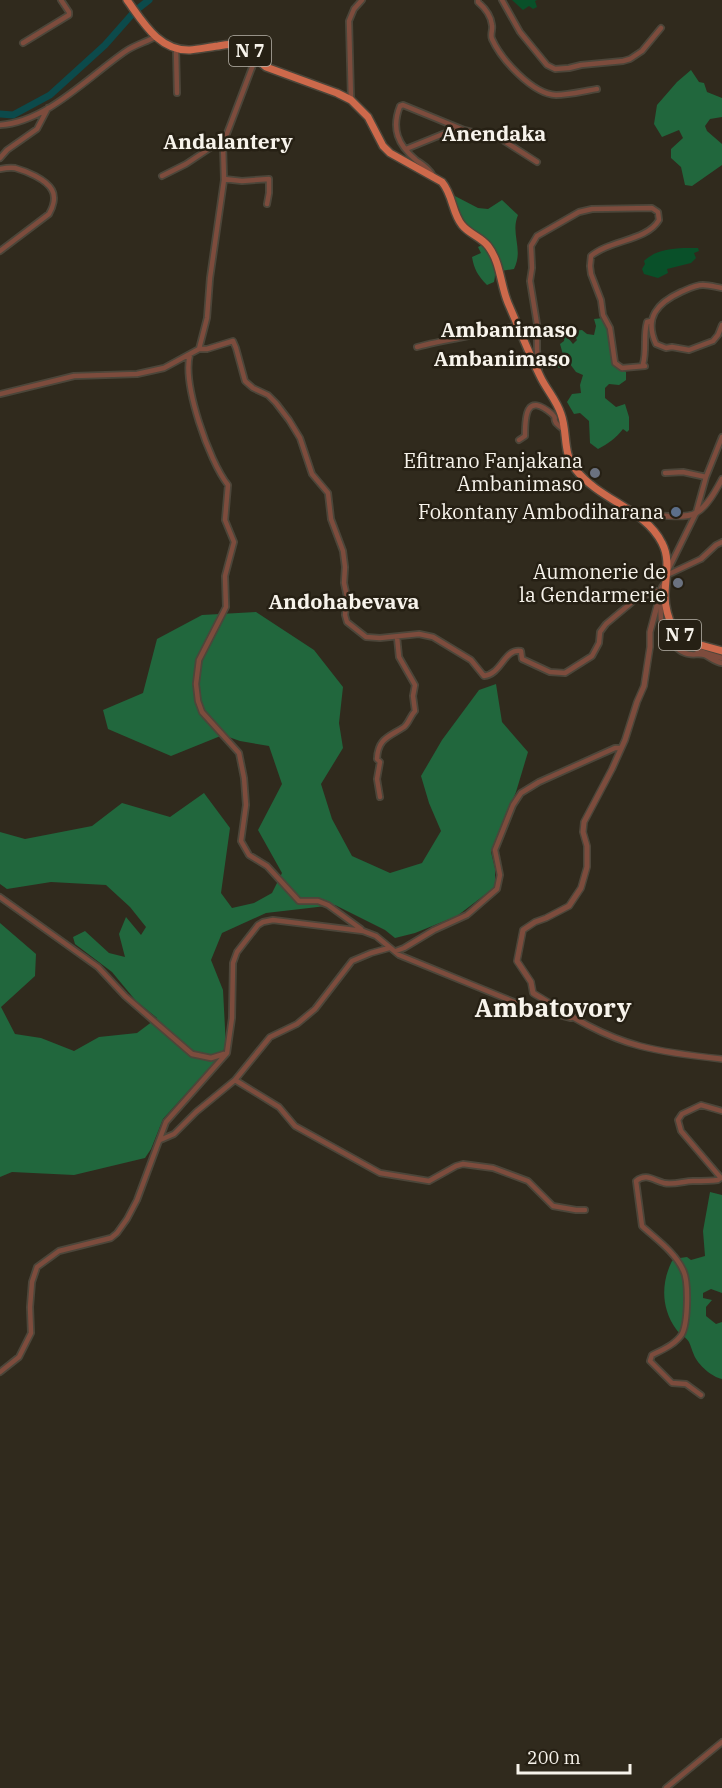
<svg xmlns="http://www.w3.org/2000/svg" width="722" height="1788" viewBox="0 0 722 1788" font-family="'IBM Plex Serif',serif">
<rect width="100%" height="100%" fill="#302a1d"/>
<path fill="#095029" d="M512,0H537L535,1L537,7L533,9L529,6L523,10Z
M684,248H698L699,251L694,253L696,258L691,263L667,269L668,273L658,278L644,274L642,269L645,264L644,261C656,250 668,249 684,248Z"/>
<path fill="#21673d" d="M691,70L699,82L704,83L707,92L722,98V117L710,119L705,126L707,131L722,144V165L692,186L685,185L681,167L671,158V149L683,138L679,130L662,137L654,124L657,105L677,82Z
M453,195L478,208L488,209L502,200L518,215C510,234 524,249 514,269L501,271L494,252L460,223Z
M482,245C490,256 498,267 494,282L487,285C478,276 474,269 472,257L481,253L478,247Z
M603,318L608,328L612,361L626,372V380L619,385L609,384L605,388V398L616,407L625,404L629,417V430L627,432L623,429C616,438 608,444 598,449L590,443L589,421L580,413L574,414L567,402L572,394L581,393L580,385L583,375L576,372L570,364L559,368L555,364L564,358L560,344L564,341L565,334L573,344L577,340L574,334L573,331L582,330L587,334L594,335L596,326L594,319Z
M256,612L314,650L343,687L339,723L343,748L321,784L332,819L352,856L390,873L422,863L441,831L429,803L421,776L442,740L479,690L496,684L502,722L528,752L516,792L491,852L495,868V887L457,916L415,933L395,938L385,930L335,905L266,913L222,933L211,960L223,990L226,1047L212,1065L163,1119L151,1149L145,1158L74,1175L12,1172L0,1177V923L36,954L35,976L1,1007L15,1034L41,1038L74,1051L99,1037L137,1033L157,1018L136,1001L112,972L75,944L73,937L85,931L109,953L125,957L119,934L126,917L141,935L146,927L130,907L106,885L51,882L7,889L0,884V832L25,839L92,826L122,803L170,817L204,793L230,828L221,893L232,908L254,903L272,893L282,873L258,830L282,784L269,746L240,741L223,735L171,756L108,729L103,710L143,693L157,639L202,615Z
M710,1192L722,1195V1293L711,1289L703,1293V1298L712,1300L706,1307V1316L716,1324L722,1322V1379C712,1377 698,1365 694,1355C692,1351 691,1346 689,1342C686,1337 679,1334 676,1329C661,1308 661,1283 672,1261L680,1258L687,1257L691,1260L705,1256L703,1231Z"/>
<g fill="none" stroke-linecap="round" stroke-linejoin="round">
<path stroke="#0c4a4b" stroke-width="7" d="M0,114L13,115L50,95L105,45L135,11L149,0"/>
<defs>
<path id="minor" d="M478,0V2C485,8 491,16 492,25C493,30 490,34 492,39C501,59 532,94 556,95C569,95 584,91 597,89
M502,0L520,32L547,65L555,69L569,68L581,65L623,61L630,59L642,51L661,28
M23,43L69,15V12L61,0
M176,48L177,93
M258,61L253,65L223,144L224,180L210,278L207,318L199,349H207L233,341L236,348L245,381L253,388L268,395L276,403L289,420L300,438L312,474L328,493L331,519L343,551L345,567L344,583L347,597L345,615L347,622L366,637L380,638L419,634L433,637L471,660L484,676C502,674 504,648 521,651L522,659L550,672L565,673L592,656L599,643L600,632L606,624L637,598L657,591C662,599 660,609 661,619C663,631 673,649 685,653C691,656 699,653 705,655C711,658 715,662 722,663
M351,100L349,21L354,9L362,0
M0,125C47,122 89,76 126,51C135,45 146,42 155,37
M406,149L448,132L464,130L501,139L537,162
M0,158L7,150L37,129L48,108
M0,169C5,168 10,167 15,168C26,171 46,179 52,190C56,197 53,207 49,214L0,251
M162,176L186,164L213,146L223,144
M433,176C430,169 423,165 416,160C398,145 391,129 400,106L403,105L464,130
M224,179L242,181L269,179V193L267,204
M722,288C716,287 709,285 703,285C695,285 688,289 681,292C657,303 644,318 656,344L666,348L672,347L689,350L713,341L718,335L722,325
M417,347C450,338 484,335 517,325
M190,354C182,384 209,461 228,485L225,520L234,542L225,576L226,607L199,660L196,684L198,701L202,712L239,753L244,778L246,805L241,841L249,855L267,866L299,901H318L328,905L361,929
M539,371L537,349V324L530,281L532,268L531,246L537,236L579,212L592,209L652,208L658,212L659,220C647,241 609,240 591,256L590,266L591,274L601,300L603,315L610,328L615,363L622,368L645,366L643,364C647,350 643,336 647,322L651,321
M0,394L74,376L137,374L164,368L199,349
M519,440L525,436C525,416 526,392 552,414C558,420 552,416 556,423C557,424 562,429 563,429
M665,473L683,472L706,477
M668,570L696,513L706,477L722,437
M667,575L701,559L716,545L722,542
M681,636C689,650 707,654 722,658
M380,797L377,779L380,762L377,759C378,738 389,737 404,727C409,723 410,716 415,711L413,696L415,685L399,657L397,637
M0,897L98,967L125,996L192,1054L211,1058L224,1054
M389,948L371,953L352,961L315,1009L297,1024L270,1037L235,1080L279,1107L295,1126L380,1173L429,1181L456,1166L463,1164L493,1168L528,1181L553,1206L576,1210H585
M396,951L404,948L434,930L467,915L497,889L500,875L495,850L513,805L521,793L539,782L615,748H620
M160,1140L174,1134L196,1112L235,1080
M721,1178L681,1131L678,1120L682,1114L701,1105L722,1111
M0,1372L19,1357L31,1333L30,1307L32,1282L37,1267L59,1251L111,1238L117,1233L127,1219L137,1200L166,1122L227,1053L232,1018L233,963L237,952L258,925L263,922L273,920L363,931L376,936L399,955L524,1006L571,1018
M701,1395L686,1384L672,1383L650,1361L652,1355C662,1350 676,1344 682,1334C688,1322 689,1281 683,1270C675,1252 656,1239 642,1226L636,1181C646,1173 653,1180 664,1183C674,1185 684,1181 693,1181C702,1181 710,1181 718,1180L720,1178
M666,1788L722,1742"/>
<path id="tertiary" d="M634,513C649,514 684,520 696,513C707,507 716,490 722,479
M665,583L662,587L650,632V647L644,686L637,702L625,740L612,769L584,822L583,832L587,846V867L581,888L569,906L546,918L535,922L523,930L517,961L531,982L533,993C567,1014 601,1036 640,1046C667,1053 694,1056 722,1059"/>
<path id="primary" d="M127,0C143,22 159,51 190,50C200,49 209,47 218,46C228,44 237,43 246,48C255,52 258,61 266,67L337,93L351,100L368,117L383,146L390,153L442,182C453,195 452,213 462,225C469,234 481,237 488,246C501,263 500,284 508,303C519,328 529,354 541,378C547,390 557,401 561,414C568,433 562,453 576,470C601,501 645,509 662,543C671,560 665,578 665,596C665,609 669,620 674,631L697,644L722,651"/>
</defs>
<use href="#minor" stroke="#4c463a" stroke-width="8"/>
<use href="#tertiary" stroke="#4c463a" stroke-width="8"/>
<use href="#primary" stroke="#4c463a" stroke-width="10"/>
<use href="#minor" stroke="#7d4c3d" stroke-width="4.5"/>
<use href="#tertiary" stroke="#7d4c3d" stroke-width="5"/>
<use href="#primary" stroke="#cd694b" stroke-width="7"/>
</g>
<g fill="#6b7280" stroke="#262014" stroke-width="2">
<circle cx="595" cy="473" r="6"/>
<circle cx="678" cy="583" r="6"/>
</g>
<circle fill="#5c6f8a" stroke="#262014" stroke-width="2" cx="676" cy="512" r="6"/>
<g text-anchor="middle" stroke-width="5" stroke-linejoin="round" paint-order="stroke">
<g fill="#262014" stroke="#b8b4aa" stroke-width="1.5">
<rect x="229" y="36" width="42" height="30" rx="4.5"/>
<rect x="659" y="620" width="42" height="30" rx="4.5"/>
</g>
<g font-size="18" font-weight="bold" fill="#f7f3eb">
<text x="250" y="57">N 7</text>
<text x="680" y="641">N 7</text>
</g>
<g font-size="20" fill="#f7f3eb" stroke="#262014" text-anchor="end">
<text x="583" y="468">Efitrano Fanjakana<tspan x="583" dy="23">Ambanimaso</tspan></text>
<text x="664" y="519">Fokontany Ambodiharana</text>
<text x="666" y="579">Aumonerie de<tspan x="666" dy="23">la Gendarmerie</tspan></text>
</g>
<g font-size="21" font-weight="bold" fill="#f7f3eb" stroke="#262014">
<text x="494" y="141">Anendaka</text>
<text x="228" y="149">Andalantery</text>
<text x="509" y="337">Ambanimaso</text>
<text x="502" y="366">Ambanimaso</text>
<text x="344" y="609">Andohabevava</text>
</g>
<g font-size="26" font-weight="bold" fill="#f7f3eb" stroke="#262014">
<text x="553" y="1017">Ambatovory</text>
</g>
</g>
<path d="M518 1764v9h112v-9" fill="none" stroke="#f7f3eb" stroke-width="3"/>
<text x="527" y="1764" font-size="18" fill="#f7f3eb" stroke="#262014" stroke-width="4.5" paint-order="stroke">200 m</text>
</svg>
